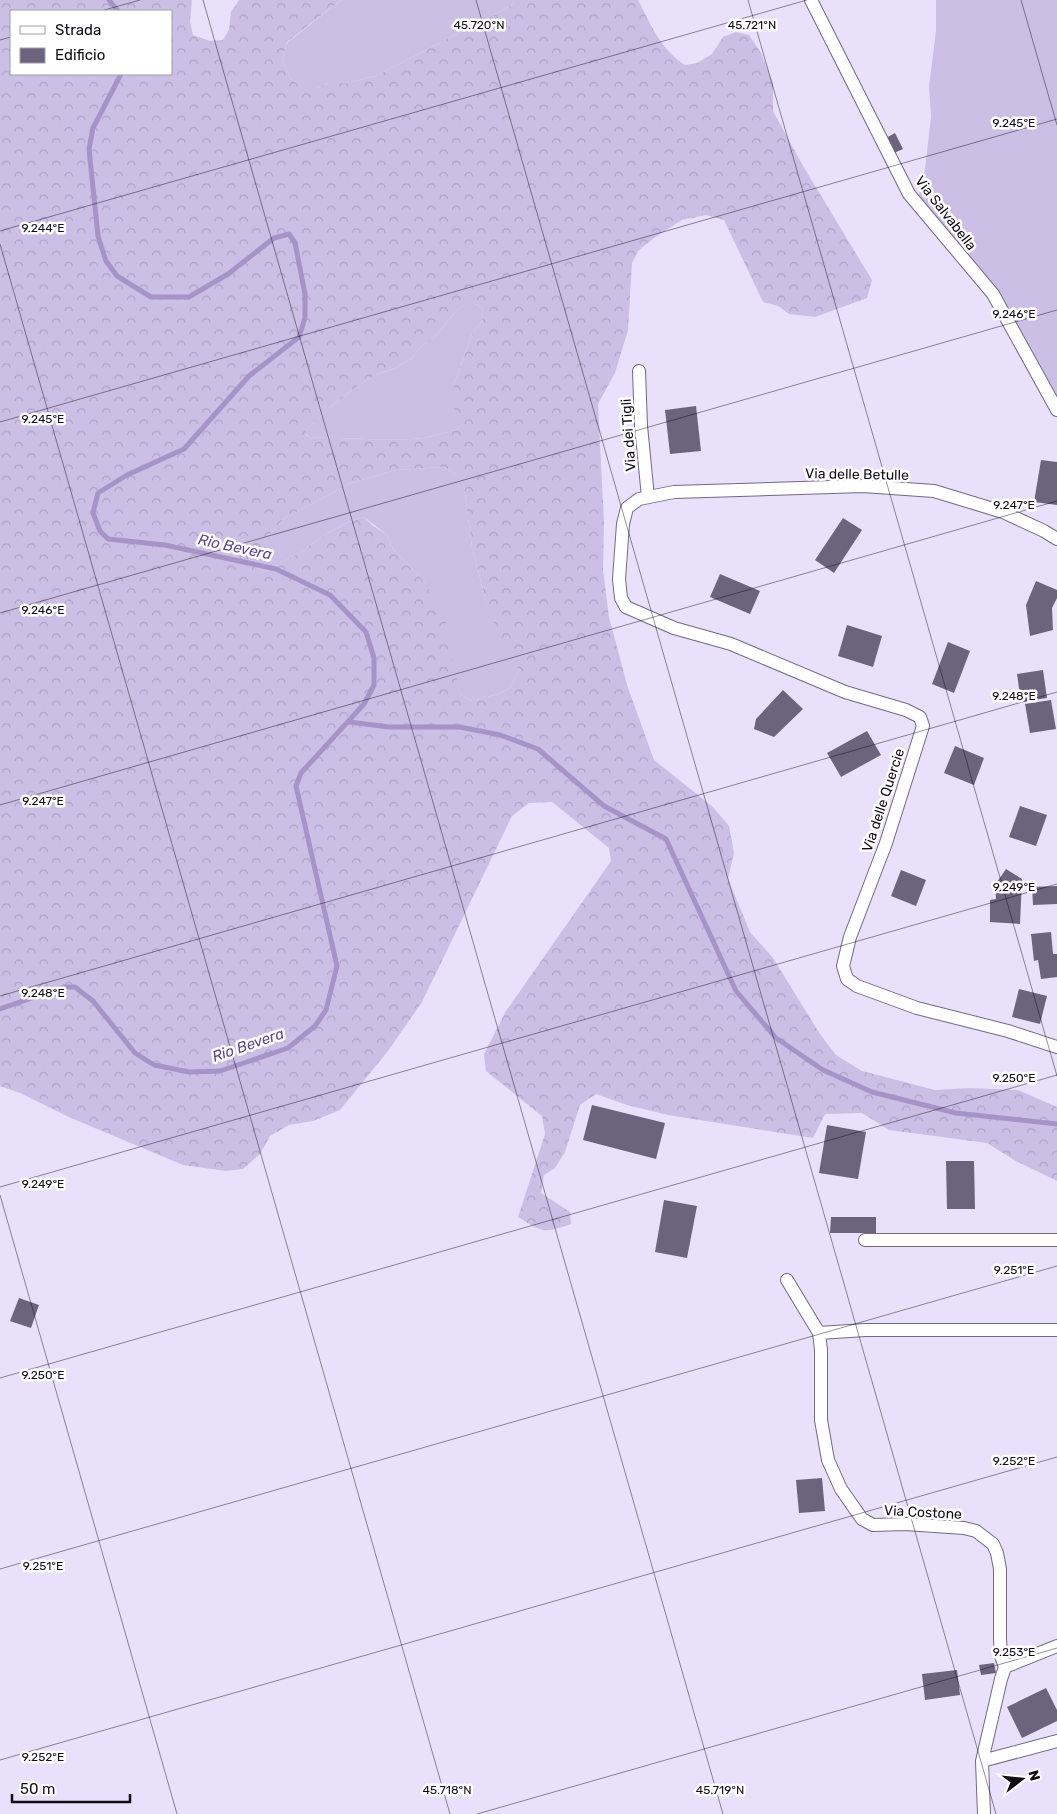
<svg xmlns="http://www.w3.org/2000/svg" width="1057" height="1814" viewBox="0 0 1057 1814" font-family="Rubik,sans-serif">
<defs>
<pattern id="forest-crowns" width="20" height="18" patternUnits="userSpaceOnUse" patternTransform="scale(1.25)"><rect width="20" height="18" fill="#ccbfe6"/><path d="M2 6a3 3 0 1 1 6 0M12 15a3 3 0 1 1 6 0" fill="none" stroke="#aea3c5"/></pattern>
</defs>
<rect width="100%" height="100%" fill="#e9e1fb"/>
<path fill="#ccbfe6" d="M341,0H514L513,5L376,76L346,83H328L316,88H303L291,79L282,60L287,43Z
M936,0H1057V410L993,294L917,203L925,169L931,117L929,86L936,31Z
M466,304H475L483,308L482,321L472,334L454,384L460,426L457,430C446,432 434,436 423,438C385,442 347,437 310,438L306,434V430L334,404L355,388L375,375L395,368L411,359L421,346L432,340L457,310Z
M444,467L460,477L464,487L472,547L487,605L519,670L510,688L498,694L472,701L461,695L425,582L393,549L386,534L364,517L347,523L322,536L303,551L264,572L257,568L260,550L269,535L285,518L351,483L396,470Z"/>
<path fill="url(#forest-crowns)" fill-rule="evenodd" d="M0,0H192L190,21L193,35L210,41L223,40L229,30L231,12L239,0H341L287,42L282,60L291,79L303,88H316L328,83H346L376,76L513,5L514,0H638C650,23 661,50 685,65L697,63L712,54L723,37L736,32L749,35L761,53L773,83V111L803,166L872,280L867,298L815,317L789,314L778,306L763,302L724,220L706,215L682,220L654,238L638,251L632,263L628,330L615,373L598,404L604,522L603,570L609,617L627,685L654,760L713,807L729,826L734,853L728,879L750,932L773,958L820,1034L836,1055L862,1071L935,1090L969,1088L1018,1090L1057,1107V1181L1014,1160L987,1143L889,1130L862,1113L825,1114L813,1138L668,1115L627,1105L596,1094L580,1105L565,1152L555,1168L544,1175L541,1193L570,1212L571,1224C543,1234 542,1232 518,1217L545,1134L542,1116L486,1071L484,1054L506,1011L611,861L609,848L552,802L529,803L512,816L422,1002L388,1051L340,1110L313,1121L289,1125L270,1136L260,1154L243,1169L226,1171L183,1165L71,1118L20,1093L0,1086ZM11,11H171V74H11ZM467,304H475L483,308L482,321L472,334L454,384L452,404L460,426L457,430C446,432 434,436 423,438C385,442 347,437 310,438L306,435V430L334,404L355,388L375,375L395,368L411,359L421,346L432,340L457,310ZM444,467L460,477L464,487L472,547L487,605L503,647L519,670L510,688L498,694L472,701L461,695L454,668L445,619L425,582L393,549L386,534L372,525L364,517L347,523L322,536L303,551L264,572L257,568L260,550L269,535L285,518L351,483L396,470Z"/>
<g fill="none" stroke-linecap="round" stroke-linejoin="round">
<path stroke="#a694c9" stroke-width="5" d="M109,0L118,11
M349,722L389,727H460L500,735L538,749L604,806L666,839L736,991L776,1038L823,1070L872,1092L956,1113L1057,1124
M0,1009L64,987H75L93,1001L135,1053L154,1065L189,1072L220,1071L288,1048L315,1026L326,1010L337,966L296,786L301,773L364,704L374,685V658L366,632L330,595L276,569L165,545L108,539L100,531L93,513L98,493L127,475L184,449L249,376L299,337L305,318V294L295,243L289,234L274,238L228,274L189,297H151L117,276L106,261L98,236L89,149L93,128L121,74"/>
</g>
<path fill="#6c637f" d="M895,133L903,149L894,153L886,138Z
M696,406L701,451L670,454L665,410Z
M1041,460L1057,462V505L1034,502Z
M843,518L862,530L834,573L815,560Z
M720,574L760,591L750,614L710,597Z
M1036,581L1057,590V598L1052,608L1053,630L1030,636L1026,605Z
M847,625L882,636L873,667L838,656Z
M948,642L970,651L954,693L932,684Z
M1043,670L1047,698L1021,702L1017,674Z
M783,690L803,709L774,737L754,729L756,719Z
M1051,700L1056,729L1030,733L1025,704Z
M867,731L881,755L841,777L827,753Z
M955,746L984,758L974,785L944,773Z
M1020,806L1047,815L1036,846L1009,837Z
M1006,869L1022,879L1020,924L990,922V900L996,899L995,885Z
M901,870L926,880L916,906L891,896Z
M1057,886V904L1033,905L1032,887Z
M1051,932L1053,954H1057V977L1041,979L1038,960L1034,961L1031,934Z
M1019,989L1047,996L1040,1024L1012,1017Z
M592,1105L665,1123L656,1159L583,1140Z
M827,1125L866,1132L858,1179L819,1173Z
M946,1161H974L975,1209H947Z
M664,1200L697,1206L687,1258L655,1252Z
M831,1217H876V1233H830Z
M19,1298L39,1305L31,1328L10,1321Z
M822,1478L825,1511L799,1513L796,1480Z
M994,1663L996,1673L981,1675L979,1665Z
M957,1670L960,1695L925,1700L922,1674Z
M1046,1688L1057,1710V1721L1022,1738L1007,1707Z"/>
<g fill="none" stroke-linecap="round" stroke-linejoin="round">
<defs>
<path id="minor" d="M811,0L909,194L993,294L1057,410
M639,371L641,426L648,497
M1057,539L1044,531L1003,512L934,491L863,486L674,492L639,499L627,508L623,524L619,579L621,598L626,607L674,628L731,644L845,692L906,710L920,717L923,726L886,843L850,937L843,966L847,979L857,986L917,1008L1008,1031L1057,1047
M865,1240H1057
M787,1280L819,1333L821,1350V1420L828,1460L841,1489L862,1519L873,1525L906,1524L964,1528L976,1531L993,1544L997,1553L1000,1569V1639L1001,1656L1005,1667
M819,1333L865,1330H1057
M982,1761L1057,1741
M984,1814L982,1761L1001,1679L1005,1667L1057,1646"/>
</defs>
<use href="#minor" stroke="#726985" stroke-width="14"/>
<use href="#minor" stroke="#fff" stroke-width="12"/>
</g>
<path fill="none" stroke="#100c17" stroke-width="1" stroke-opacity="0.45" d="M203,0L723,1814M476,0L996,1814M748,0L1057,1076M1021,0L1057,125M101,11L140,0M0,40L11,37M0,231L807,0M0,244L450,1814M0,422L1057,119M0,613L1057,310M0,805L1057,501M0,996L1057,692M0,1187L1057,884M0,1195L177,1814M0,1378L1057,1075M0,1569L1057,1266M0,1760L1057,1457M477,1814L1057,1648"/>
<g text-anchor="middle" stroke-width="5" stroke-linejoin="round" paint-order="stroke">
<g font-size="14" fill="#100c17" stroke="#fff">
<text transform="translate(946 213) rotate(52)" y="5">Via Salvabella</text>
<text transform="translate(628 435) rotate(-94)" y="5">Via dei Tigli</text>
<text transform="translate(857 474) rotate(1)" y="5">Via delle Betulle</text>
<text transform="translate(883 800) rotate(-72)" y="5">Via delle Quercie</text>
<text transform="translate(923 1512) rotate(3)" y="5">Via Costone</text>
</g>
<g font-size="15" font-style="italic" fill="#5f4689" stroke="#fff">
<text transform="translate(235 547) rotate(12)" y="5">Rio Bevera</text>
<text transform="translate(248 1045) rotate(-19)" y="5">Rio Bevera</text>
</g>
</g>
<g font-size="12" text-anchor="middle" fill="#100c17" stroke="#fff" stroke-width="5" stroke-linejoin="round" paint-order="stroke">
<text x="479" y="29">45.720°N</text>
<text x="752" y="29">45.721°N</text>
<text x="1014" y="127">9.245°E</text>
<text x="43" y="232">9.244°E</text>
<text x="1014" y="318">9.246°E</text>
<text x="43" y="423">9.245°E</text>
<text x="1014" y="509">9.247°E</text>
<text x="43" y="614">9.246°E</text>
<text x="1014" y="700">9.248°E</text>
<text x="43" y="805">9.247°E</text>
<text x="1014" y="891">9.249°E</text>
<text x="43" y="997">9.248°E</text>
<text x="1014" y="1082">9.250°E</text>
<text x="43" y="1188">9.249°E</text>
<text x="1014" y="1274">9.251°E</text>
<text x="43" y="1379">9.250°E</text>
<text x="1014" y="1465">9.252°E</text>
<text x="43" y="1570">9.251°E</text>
<text x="1014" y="1656">9.253°E</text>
<text x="43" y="1761">9.252°E</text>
<text x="447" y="1794">45.718°N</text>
<text x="720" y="1794">45.719°N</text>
</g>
<rect x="10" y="10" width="162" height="65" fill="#ffffff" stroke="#9f9ea2"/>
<rect x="20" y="26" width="25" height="8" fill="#ffffff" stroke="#9f9ea2"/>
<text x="55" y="35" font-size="15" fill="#100c17">Strada</text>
<rect x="20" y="48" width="25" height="15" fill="#6c637f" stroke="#9f9ea2"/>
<text x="55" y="60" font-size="15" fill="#100c17">Edificio</text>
<g transform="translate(1022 1779) rotate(74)" stroke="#ffffff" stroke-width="4" paint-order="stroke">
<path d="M0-4L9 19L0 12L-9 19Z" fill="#100c17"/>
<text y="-8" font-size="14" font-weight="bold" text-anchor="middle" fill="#100c17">N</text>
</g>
<path d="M12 1794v8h118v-8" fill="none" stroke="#100c17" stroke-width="2.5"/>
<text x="20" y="1794" font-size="15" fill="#100c17" stroke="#ffffff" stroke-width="4" paint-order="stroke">50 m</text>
</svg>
